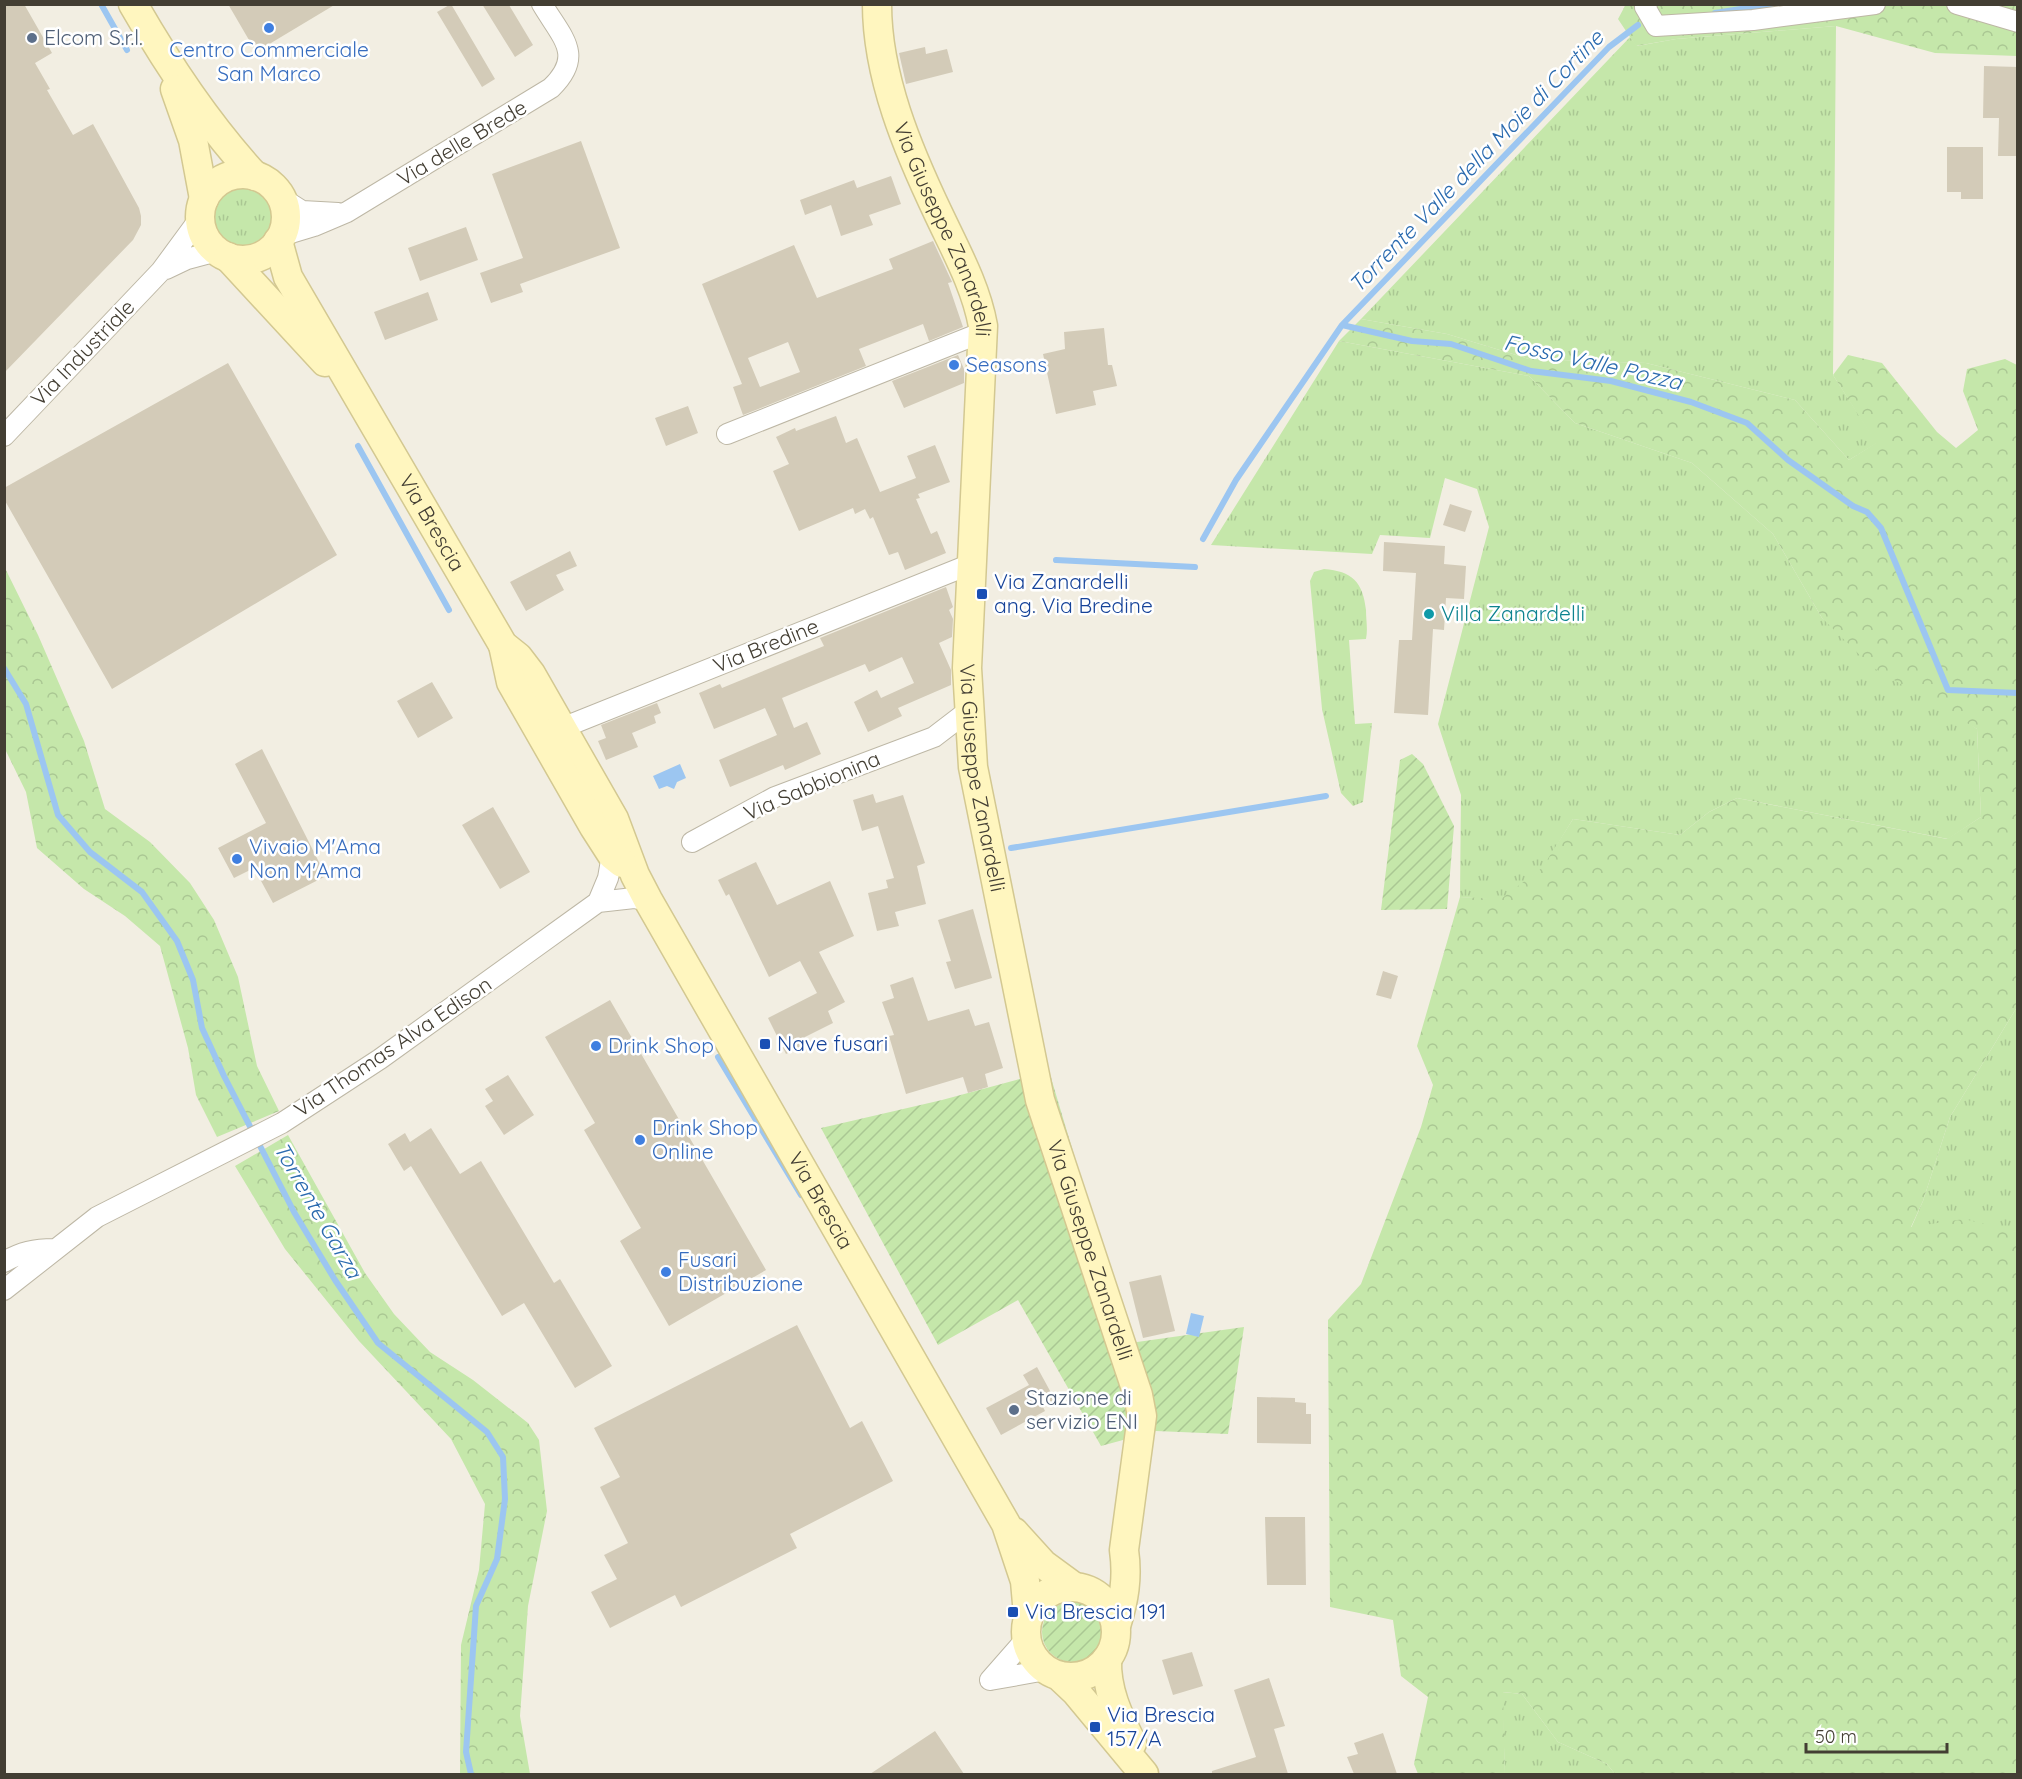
<svg xmlns="http://www.w3.org/2000/svg" width="2022" height="1779" viewBox="0 0 2022 1779" font-family="Quicksand,sans-serif">
<defs>
<pattern id="grass-tufts" width="24" height="20" patternUnits="userSpaceOnUse" patternTransform="scale(1.5)"><rect width="24" height="20" fill="#c5e7aa"/><path d="M3 7l-1-3M5 7V3M7 7l1-3M15 17l-1-3M17 17v-4M19 17l1-3" fill="none" stroke="#aac793"/></pattern>
<pattern id="forest-crowns" width="20" height="18" patternUnits="userSpaceOnUse" patternTransform="scale(1.5)"><rect width="20" height="18" fill="#c5e7aa"/><path d="M2 6a3 3 0 1 1 6 0M12 15a3 3 0 1 1 6 0" fill="none" stroke="#aac793"/></pattern>
<pattern id="garden-furrows" width="10" height="10" patternUnits="userSpaceOnUse" patternTransform="scale(1.5)"><rect width="10" height="10" fill="#c5e7aa"/><path d="M-1 1l2-2M0 10L10 0M9 11l2-2" fill="none" stroke="#aac793"/></pattern>
</defs>
<rect width="100%" height="100%" fill="#f2eee2"/>
<path fill="url(#grass-tufts)" d="M1836,26L1833,375L1877,443L1849,460L1795,400L1646,363L1529,359L1447,334L1361,319L1630,37L1637,46L1676,39Z
M214 217a29 29 0 1 1 58 0a29 29 0 1 1-58 0Z
M1339,341L1529,376L1575,423L1692,463L1773,534L1822,618L1977,729L1981,817L1948,839L1737,798L1709,812L1680,835L1573,819L1543,868L1501,900L1460,897L1461,795L1438,724L1489,527L1477,489L1445,478L1430,538L1380,535L1372,554L1211,545Z
M1324,569C1352,571 1363,582 1366,610C1366,620 1368,629 1366,639L1349,640L1355,724L1372,723L1363,802L1353,806L1341,793L1322,709L1310,581L1314,572Z
M2017,1007V1232L1911,1228L1923,1201L1950,1117Z
M1502,1692L1522,1694L1558,1742L1607,1764L1615,1774H1505Z"/>
<path fill="url(#forest-crowns)" d="M1626,4L2017,5V56L1935,53L1836,26L1676,39L1636,46L1618,19Z
M1361,319L1447,334L1529,359L1646,363L1795,400L1849,460L1876,443L1833,375L1848,355L1882,363L1937,432L1956,448L1978,430L1963,391L1967,369L2005,359L2017,365V1007L1950,1117L1923,1201L1911,1227L1964,1219L2017,1232V1774H1615L1607,1764L1558,1742L1522,1694L1503,1692L1505,1774H1418L1414,1764L1428,1697L1401,1676L1393,1620L1330,1607L1328,1320L1361,1284L1421,1127L1433,1085L1417,1046L1460,897L1501,899L1542,868L1573,819L1680,835L1709,812L1737,798L1947,839L1981,817L1977,729L1872,667L1822,618L1773,534L1692,463L1575,423L1529,376L1339,341Z
M5,568L38,635L84,741L105,809L150,842L190,883L214,920L238,977L257,1066L279,1111L217,1137L196,1095L188,1048L160,946L125,916L84,889L37,848L26,792L5,749Z
M288,1135L365,1273L394,1314L430,1352L473,1380L528,1423L539,1440L547,1511L528,1606L520,1716L530,1774H460L461,1645L479,1570L485,1504L451,1439L359,1341L285,1249L235,1166Z"/>
<path fill="url(#garden-furrows)" d="M1412,754L1423,764L1454,826L1447,909L1381,910L1400,760Z
M1049,1071L1130,1343L1244,1327L1228,1434L1156,1431L1101,1446L1018,1300L938,1345L821,1128L942,1100Z
M1042 1632a30 30 0 1 1 60 0a30 30 0 1 1-60 0Z"/>
<path fill="#9cc6f1" d="M680,764L686,778L677,782L674,789L667,786L659,789L653,776Z
M1191,1313L1204,1316L1199,1337L1186,1334Z"/>
<g fill="none" stroke-linecap="round" stroke-linejoin="round">
<path stroke="#9cc6f1" stroke-width="6" d="M101,4L127,50
M1715,13L1773,4
M1342,325L1609,47L1638,25
M358,446L449,610
M1203,539L1236,480L1342,325L1412,341L1451,344L1531,371L1611,381L1691,402L1747,423L1788,460L1853,506L1867,512L1881,528L1948,690L2018,693
M1056,560L1195,567
M4,668L26,704L58,815L90,852L142,892L177,941L193,980L202,1028L224,1076L294,1212L335,1280L378,1343L487,1432L503,1457L505,1499L497,1559L476,1606L466,1752L471,1774
M1011,848L1326,796
M718,1057L801,1195"/>
</g>
<path fill="#d3cbb8" fill-rule="evenodd" d="M4,4H24L52,53L35,63L50,89L47,90L73,135L93,124L139,208L141,216V225L133,240L4,373Z
M228,4H336L256,52Z
M451,4L495,79L482,87L437,12Z
M482,4L509,5L533,45L515,57Z
M925,47L926,54L947,49L953,72L906,84L899,53Z
M1984,66L2018,67V156H1998L1999,118H1983Z
M581,141L620,248L520,284L523,292L491,303L480,273L523,258L492,174Z
M1947,147H1983V199H1961V192H1947Z
M891,176L901,204L869,215L873,225L841,236L831,205L805,215L800,200L854,180L857,188Z
M466,227L478,260L420,281L408,248Z
M933,241L952,282L948,283L963,327L929,341L923,324L859,349L866,366L743,415L733,387L742,384L702,284L794,245L817,298L893,269L889,259ZM788,342L800,372L760,387L748,358Z
M428,292L438,320L385,340L374,312Z
M1104,328L1108,365H1112L1117,386L1093,391L1096,405L1056,414L1043,354L1065,349L1064,332Z
M958,355L964,369V383L904,408L892,381Z
M228,363L337,555L112,689L4,499V488Z
M688,406L698,433L666,446L655,418Z
M836,416L846,443L857,438L880,492L916,478L907,456L935,445L950,482L918,494L920,498L916,499L931,534L937,531L946,553L905,570L898,552L889,555L873,517L870,519L865,509L855,514L853,508L799,531L773,471L789,464L776,437L795,428L796,431Z
M1450,504L1472,511L1465,532L1443,525Z
M1384,542L1445,546L1444,564L1466,566L1464,599L1446,598L1444,630L1433,629L1428,715L1394,713L1399,640H1412L1416,573L1383,571Z
M570,551L577,566L556,575L564,590L526,611L510,582Z
M946,587L953,607L949,610L953,619L952,637L939,643L951,670V685L898,708L902,716L868,732L854,702L877,690L881,698L914,683L902,657L869,672L865,664L782,698L794,728L807,722L821,754L785,770L783,765L730,787L719,760L777,735L765,708L714,729L699,693L720,684L722,688L824,646L820,638Z
M432,682L453,718L418,738L397,701Z
M657,703L661,713L654,716L656,723L632,733L638,747L606,760L598,741L606,738L601,725Z
M262,749L326,876L273,903L254,868L234,878L218,848L266,823L235,764Z
M873,794L876,803L903,795L925,863L917,866L926,904L895,912L899,926L877,931L868,893L888,888L886,880L894,878L878,826L862,831L853,800Z
M493,807L530,872L500,889L462,825Z
M756,862L777,905L830,881L854,936L819,952L845,1002L828,1011L833,1023L801,1039L804,1045L786,1054L768,1018L817,993L800,961L769,977L729,894L726,896L718,880Z
M973,909L992,978L955,989L946,962L951,961L938,920Z
M1383,971L1398,976L1391,999L1376,995Z
M913,977L928,1021L969,1009L975,1026L989,1022L1003,1068L985,1074L988,1087L968,1093L963,1077L906,1094L889,1036L894,1035L882,1002L894,998L890,985Z
M610,1000L766,1270L669,1326L620,1241L641,1228L584,1130L595,1123L545,1037Z
M508,1075L534,1115L504,1135L485,1106L493,1101L485,1089Z
M431,1128L460,1174L481,1161L554,1283L560,1279L612,1366L575,1388L524,1303L502,1316L411,1166L404,1171L388,1144L405,1133L410,1142Z
M1161,1275L1175,1331L1143,1338L1129,1282Z
M797,1325L850,1428L862,1421L893,1481L790,1534L797,1548L681,1607L675,1595L610,1628L591,1592L617,1579L604,1555L628,1543L600,1487L620,1477L594,1428Z
M1037,1367L1055,1400L1043,1407L1045,1411L1001,1435L986,1408L1029,1385L1023,1375Z
M1257,1397L1295,1398V1402L1306,1403V1414H1311V1444L1257,1443Z
M1265,1517H1305L1306,1585H1267Z
M1192,1652L1203,1686L1173,1695L1162,1660Z
M1269,1678L1285,1726L1274,1729L1288,1774H1212V1771L1256,1757L1234,1690Z
M935,1731L964,1774H870Z
M1383,1733L1397,1774H1354L1347,1757L1358,1754L1354,1743Z"/>
<g fill="none" stroke-linecap="round" stroke-linejoin="round">
<defs>
<path id="street" d="M1647,4L1645,7L1656,26L1753,20L1875,4
M1957,4L2018,22
M280,197L302,211L338,213
M281,236L314,226L347,212L551,88C585,55 562,38 542,4
M166,269L187,259L217,251
M727,434L983,332
M4,436L161,271L200,218
M562,728L971,564
M692,842L775,797L934,737L968,711
M598,902L608,878L612,855
M4,1262C21,1252 35,1249 54,1249
M4,1290L97,1217L282,1123L380,1059L598,902L634,898L648,900
M990,1680L1046,1670
M990,1680L1026,1639"/>
<g id="secondary">
<path d="M133,4C168,65 207,124 255,176"/>
<path id="s1" d="M877,4C877,77 908,150 939,215C956,251 976,287 983,326L967,668L973,767L1040,1100L1138,1395L1142,1416L1124,1550C1128,1578 1124,1600 1116,1626"/>
<path d="M175,89L193,140L204,199"/>
<circle cx="243" cy="217" r="43"/>
<path id="s2" d="M278,241L288,277L503,645L518,657L531,674L614,819L635,875L648,900L1006,1524L1025,1581L1028,1615"/>
<path d="M228,257L325,362"/>
<path d="M503,645L511,682L594,827L612,855L622,863"/>
<path d="M1014,1532L1043,1564L1073,1586"/>
<circle cx="1071" cy="1632" r="45"/>
<path d="M1107,1659C1106,1690 1118,1715 1132,1743"/>
<path d="M1059,1676L1076,1692L1144,1774"/>
</g>
</defs>
<use href="#street" stroke="#bdb7a5" stroke-width="22"/>
<use href="#secondary" stroke="#d3c891" stroke-width="31"/>
<use href="#street" stroke="#fff" stroke-width="20"/>
<use href="#secondary" stroke="#fff6bf" stroke-width="28"/>
</g>
<g fill="#3f7fe0" stroke="#fff" stroke-width="2">
<circle cx="269" cy="28" r="6"/>
<circle cx="954" cy="365" r="6"/>
<circle cx="237" cy="859" r="6"/>
<circle cx="596" cy="1046" r="6"/>
<circle cx="640" cy="1140" r="6"/>
<circle cx="666" cy="1272" r="6"/>
</g>
<g fill="#5c6f8a" stroke="#fff" stroke-width="2">
<circle cx="32" cy="38" r="6"/>
<circle cx="1014" cy="1410" r="6"/>
</g>
<g fill="#1a4fb4" stroke="#fff" stroke-width="2">
<rect x="976" y="588" width="12" height="12" rx="3"/>
<rect x="759" y="1038" width="12" height="12" rx="3"/>
<rect x="1007" y="1606" width="12" height="12" rx="3"/>
<rect x="1089" y="1721" width="12" height="12" rx="3"/>
</g>
<circle fill="#0f9aa8" stroke="#fff" stroke-width="2" cx="1429" cy="614" r="6"/>
<g text-anchor="middle" stroke-width="5" stroke-linejoin="round" paint-order="stroke">
<g font-size="21" fill="#4e5e75" stroke="#fff" text-anchor="start">
<text x="44" y="45">Elcom S.r.l.</text>
<text x="1026" y="1405">Stazione di<tspan x="1026" dy="24">servizio ENI</tspan></text>
</g>
<g font-size="21" fill="#366cbe" stroke="#fff" text-anchor="start">
<text x="269" y="57" text-anchor="middle">Centro Commerciale<tspan x="269" dy="24">San Marco</tspan></text>
<text x="966" y="372">Seasons</text>
<text x="249" y="854">Vivaio M'Ama<tspan x="249" dy="24">Non M'Ama</tspan></text>
<text x="608" y="1053">Drink Shop</text>
<text x="652" y="1135">Drink Shop<tspan x="652" dy="24">Online</tspan></text>
<text x="678" y="1267">Fusari<tspan x="678" dy="24">Distribuzione</tspan></text>
</g>
<g font-size="21" fill="#433e33" stroke="#fff">
<text transform="translate(462 143) rotate(-31)" y="7">Via delle Brede</text>
<text dy="7" stroke="none"><textPath href="#s1" startOffset="237">Via Giuseppe Zanardelli</textPath></text>
<text transform="translate(83 353) rotate(-46)" y="7">Via Industriale</text>
<text dy="7" stroke="none"><textPath href="#s2" startOffset="322">Via Brescia</textPath></text>
<text transform="translate(766 646) rotate(-22)" y="7">Via Bredine</text>
<text dy="7" stroke="none"><textPath href="#s1" startOffset="795">Via Giuseppe Zanardelli</textPath></text>
<text transform="translate(812 786) rotate(-23)" y="7">Via Sabbionina</text>
<text transform="translate(393 1047) rotate(-34)" y="7">Via Thomas Alva Edison</text>
<text dy="7" stroke="none"><textPath href="#s2" startOffset="1106">Via Brescia</textPath></text>
<text dy="7" stroke="none"><textPath href="#s1" startOffset="1281">Via Giuseppe Zanardelli</textPath></text>
</g>
<g font-size="21" fill="#164399" stroke="#fff" text-anchor="start">
<text x="994" y="589">Via Zanardelli<tspan x="994" dy="24">ang. Via Bredine</tspan></text>
<text x="777" y="1051">Nave fusari</text>
<text x="1025" y="1619">Via Brescia 191</text>
<text x="1107" y="1722">Via Brescia<tspan x="1107" dy="24">157/A</tspan></text>
</g>
<g font-size="21" fill="#0d838f" stroke="#fff" text-anchor="start">
<text x="1441" y="621">Villa Zanardelli</text>
</g>
<g font-size="22" font-style="italic" fill="#2b6baf" stroke="#fff">
<text transform="translate(1476 161) rotate(-46)" y="8">Torrente Valle della Moie di Cortine</text>
<text transform="translate(1593 362) rotate(13)" y="8">Fosso Valle Pozza</text>
<text transform="translate(318 1210) rotate(60)" y="8">Torrente Garza</text>
</g>
</g>
<rect width="2022" height="1779" fill="none" stroke="#433e33" stroke-width="12"/>
<path d="M1806 1743v9h141v-9" fill="none" stroke="#433e33" stroke-width="3"/>
<text x="1815" y="1743" font-size="18" fill="#433e33" stroke="#ffffff" stroke-width="4.5" paint-order="stroke">50 m</text>
</svg>
